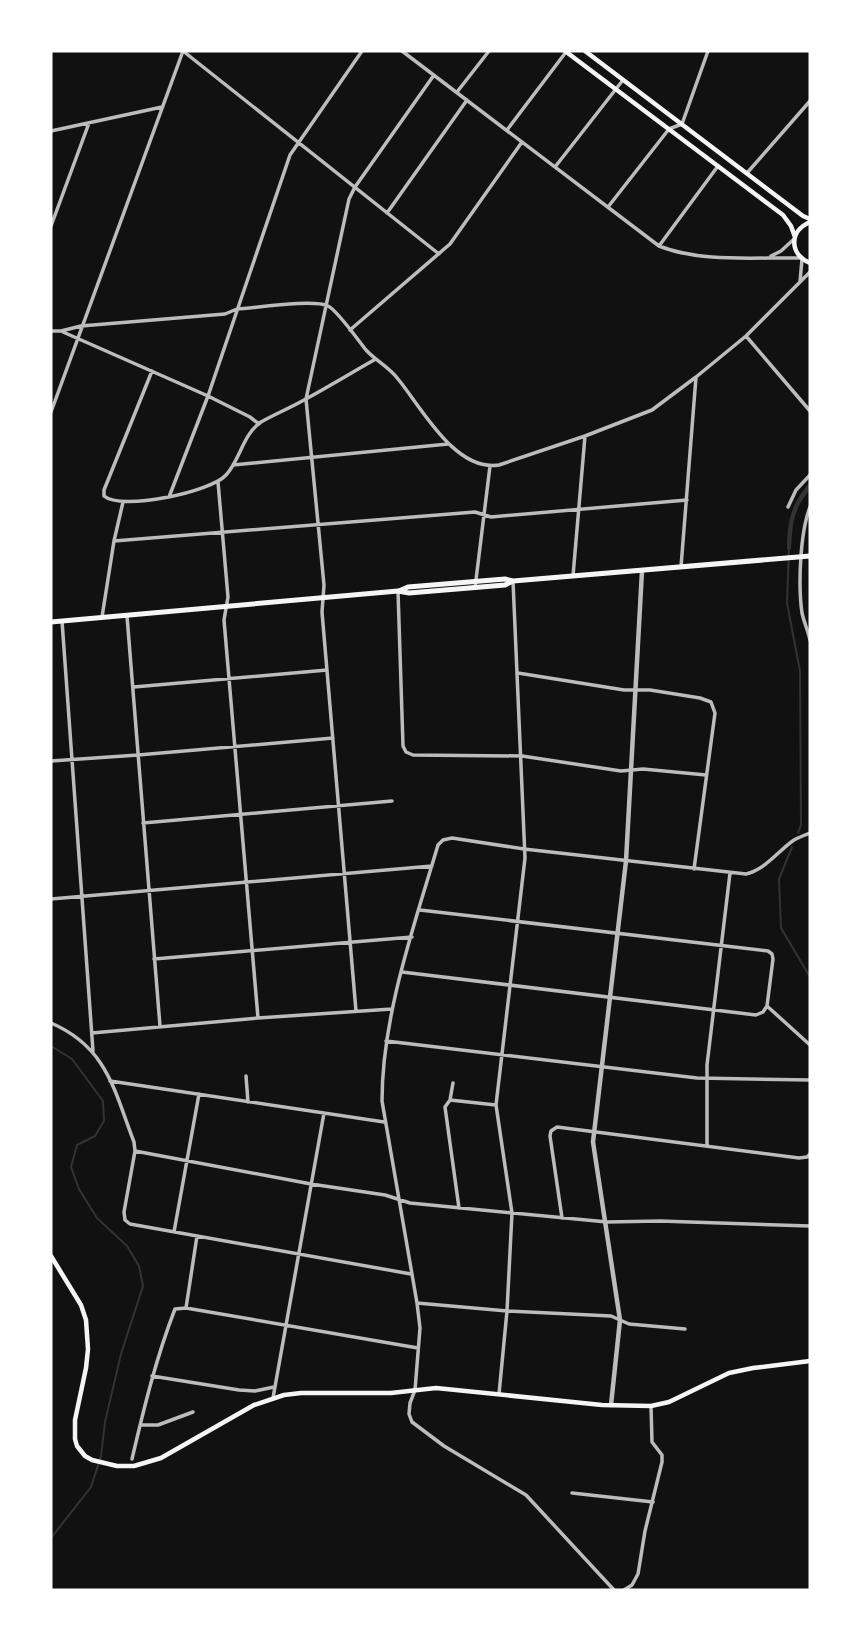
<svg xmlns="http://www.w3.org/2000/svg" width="861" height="1641" viewBox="0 0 861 1641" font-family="'Open Sans',sans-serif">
<rect width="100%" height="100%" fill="#111"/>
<path fill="#333" d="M810,482C811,492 802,498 798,508C792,520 792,536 791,549L787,550C787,521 791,504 810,482Z"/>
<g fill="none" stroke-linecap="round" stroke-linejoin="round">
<path stroke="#333" stroke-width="2" d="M789,548L787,603L800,671L801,825L798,833
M792,847L779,879L781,928L810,977
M51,1046L72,1059L103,1101L104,1121L95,1136L77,1145L71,1167L79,1189L97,1218L127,1246L139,1266L143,1286L121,1354L105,1422L101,1456L91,1487L51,1538"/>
<path stroke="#bcbcbc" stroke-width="3.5" d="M183,51L439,254
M402,51L659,246C702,263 755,257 801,258
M457,92L489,51
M507,130L566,52
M51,131L162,107
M555,167L623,80
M747,173L810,101
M608,207L669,129L682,124L708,51
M387,213L467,100
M51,226L89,123
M659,246L718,166
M771,256L781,251L793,240
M800,282L802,259
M350,330L450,244L522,142
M51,331H61L81,326L225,314L237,309C255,308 313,299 328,306C337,310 358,340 366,350C376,361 389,367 398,379C422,408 455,472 499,465L585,436L652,410L696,377L746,336L810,272
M63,332L208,396L250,417L259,424
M746,336L810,411
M152,371L104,490V496C121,511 211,492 226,475C240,460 243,434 261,422C275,414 290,408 304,400C328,387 351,373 374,360
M51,412L183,51
M233,465L448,444
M218,482L228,597L224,620L258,1018
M169,497L208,396L290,155L362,51
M788,507L796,490L810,475
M810,507C800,533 798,585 802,613C804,622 808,631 810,640
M114,541L475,512L491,517L687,500
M681,567L696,377
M573,576L585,436
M475,588L490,466
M398,591L403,746L406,752L413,755L522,756L621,771L643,769L706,775
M127,616L160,1026
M102,617L114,541L123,502
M62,621L93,1051
M518,673L624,690H650L700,698L711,702L715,713L694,869
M134,687L327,670
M51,761L138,755L333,738
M143,823L392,801
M51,899L432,866
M154,959L412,937
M402,972L756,1015L763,1012L767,1006L773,959L772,954L768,951L420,910
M767,1006L810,1045
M356,1011L322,612L324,585L306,399L349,199L355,187L434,75
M51,1023C107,1047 114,1090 134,1142L135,1151L124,1212L125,1220L130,1224L411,1274
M92,1033L258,1018L392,1009
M386,1041L697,1078L810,1080
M246,1076L248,1102
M110,1081L384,1122
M453,1083L450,1100L445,1107L459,1208
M450,1100L496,1105
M707,1146V1065L730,873
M135,1151L311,1184L385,1195L410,1203L607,1222L660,1221L810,1226
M562,1218L550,1136L551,1131L557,1127L799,1158L807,1157L810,1154
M174,1232L199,1094
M417,1303L507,1311L611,1316L629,1324L685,1329
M186,1308L197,1236
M152,1376L239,1390L255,1391L274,1387
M499,1394L507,1311L512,1213L496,1105L525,858L513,581
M273,1398L324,1113
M140,1425H158L193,1412
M132,1459C144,1408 156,1358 175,1309L186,1308L418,1348
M572,1493L653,1502
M614,1590L526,1495L444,1446L412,1422L409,1414L410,1403L415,1390L420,1328L417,1303L382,1101C382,1016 414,926 438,845L443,840L452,838L524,849L746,874C766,869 778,851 794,840C799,837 805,835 810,833
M624,1590L632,1585L638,1574L645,1531L662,1462V1455L652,1442L651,1406"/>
<path stroke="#bcbcbc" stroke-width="4.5" d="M611,1405L620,1320L593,1142L626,861L642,571"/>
<path stroke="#f5f5f5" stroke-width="4.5" d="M565,51L783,215L791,226L795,237
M585,51L803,216L810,219
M810,222C789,231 789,254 810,263
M51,1256L81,1305L86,1320L88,1349L86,1368L75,1420V1439L77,1446L85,1456L92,1460L117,1466H134L161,1458L254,1405L284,1395L301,1393H391L436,1388L602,1405L651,1406L669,1402L729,1373L753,1368L810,1361"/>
<path stroke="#f5f5f5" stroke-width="5" d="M399,591L408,587L505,579L513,581L810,556
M51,622L398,591L409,593L505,585L513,581"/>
</g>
<rect width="861" height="1641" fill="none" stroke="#ffffff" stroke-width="105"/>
</svg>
